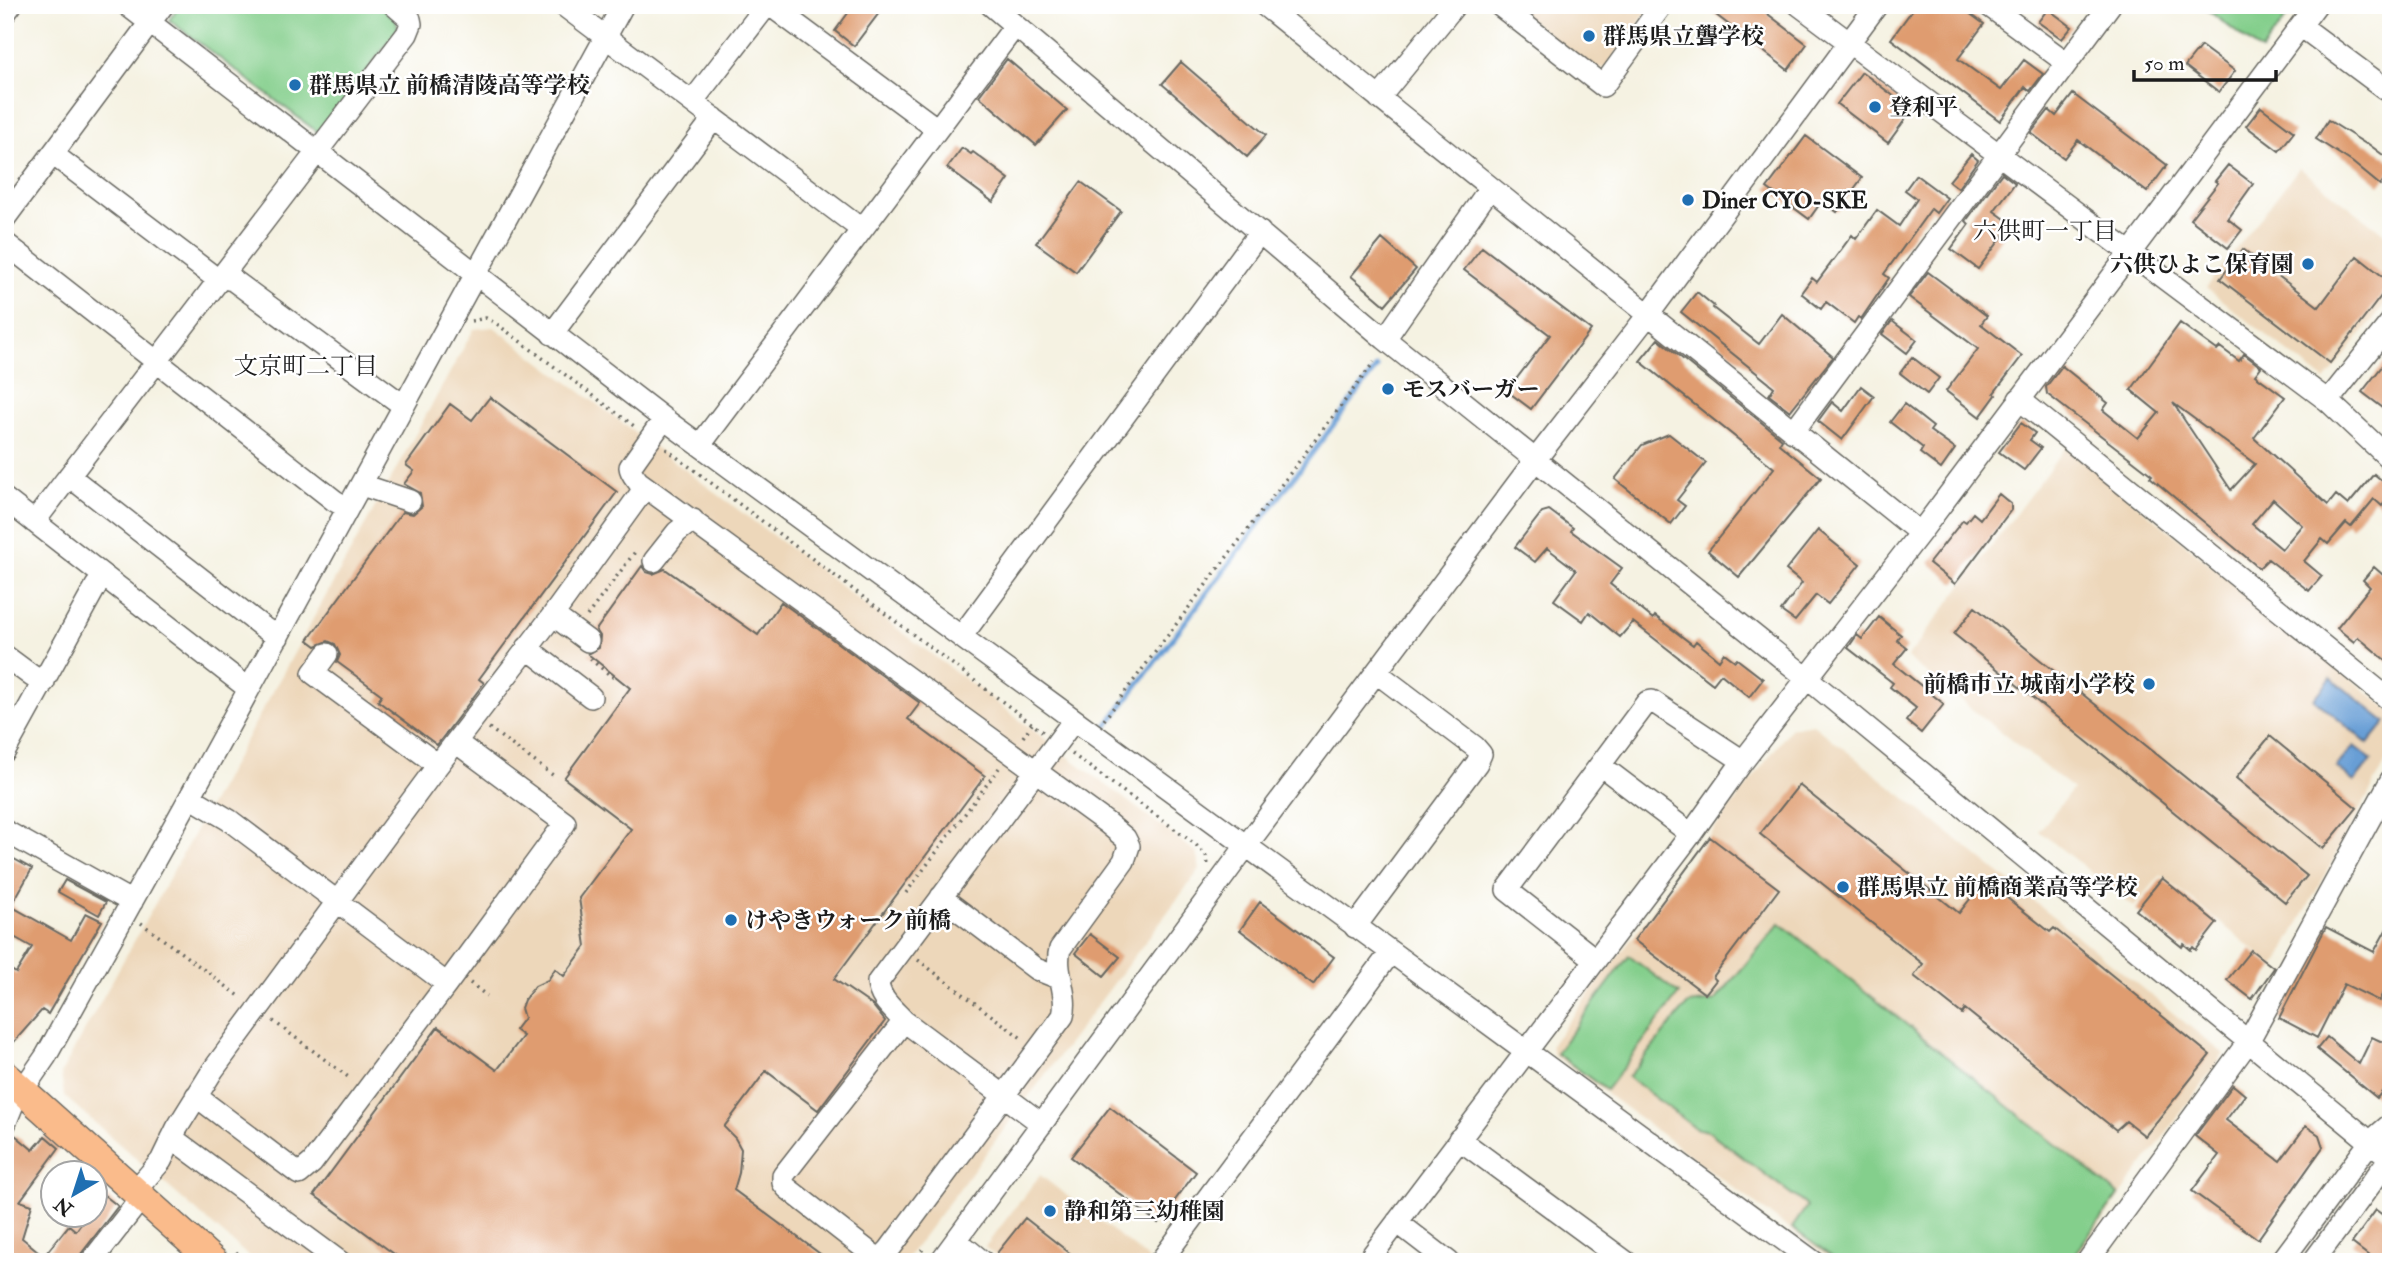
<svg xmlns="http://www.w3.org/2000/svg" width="2396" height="1267" viewBox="0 0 2396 1267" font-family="'IM FELL Double Pica','Noto Serif JP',serif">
<rect width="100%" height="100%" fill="#fff"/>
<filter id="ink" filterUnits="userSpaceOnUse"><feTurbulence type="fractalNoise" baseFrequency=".0143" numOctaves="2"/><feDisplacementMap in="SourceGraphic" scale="14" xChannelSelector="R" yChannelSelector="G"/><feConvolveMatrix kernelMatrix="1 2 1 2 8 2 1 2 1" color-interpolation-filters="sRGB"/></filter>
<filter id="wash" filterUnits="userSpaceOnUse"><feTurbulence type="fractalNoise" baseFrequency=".00686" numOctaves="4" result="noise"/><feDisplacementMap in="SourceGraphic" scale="28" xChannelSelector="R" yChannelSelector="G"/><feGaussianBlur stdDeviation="1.57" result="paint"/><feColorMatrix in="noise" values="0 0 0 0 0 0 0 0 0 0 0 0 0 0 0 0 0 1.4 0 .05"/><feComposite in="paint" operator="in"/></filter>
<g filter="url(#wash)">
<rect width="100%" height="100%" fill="#f5f2e2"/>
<path fill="#edd7ba" d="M1512,5H1652L1605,68L1588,67Z
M2299,168L2391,239V296L2325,381L2206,288Z
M494,327L1196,852L1200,869L904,1262H255L64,1096L61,1073L474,329Z
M2066,447L2391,711V753L2275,967L2161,875L2134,907L2039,831L2073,789L1907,658Z
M1813,724L2224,1054L2072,1262H1834L1553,1054L1551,1045L1791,728Z
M1040,1175L1149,1259L1147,1262H1003L985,1247Z"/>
<path fill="#84cf8c" stroke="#507654" stroke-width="2" d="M180,5H379L396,19L398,29L320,134L169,20Z
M2201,5H2296L2261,51Z
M1780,923L2119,1195L2068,1262H1839L1792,1228L1807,1206L1708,1131L1695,1128L1628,1077L1688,1004L1715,1001Z
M1629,956L1679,994L1606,1090L1556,1053Z"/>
<path fill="#679ed5" stroke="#425d78" stroke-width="2" d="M2331,678L2386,722L2368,744L2314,699Z
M2354,746L2372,760L2354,782L2336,767Z"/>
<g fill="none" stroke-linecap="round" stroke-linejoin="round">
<path stroke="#679ed5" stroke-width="5" d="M1106,727L1377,367"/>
</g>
<g id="blocks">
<path fill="#df9c70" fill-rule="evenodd" d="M854,5H885L854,46L835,31Z
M1703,5H1756L1807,44L1788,70Z
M1916,5H1958L1984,24L1958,59L2001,90L2024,60L2043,74L2030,91L2025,87L2000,121L1891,39Z
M2048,9L2072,27L2062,39L2038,22Z
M2201,46L2235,71L2219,92L2185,66Z
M1007,59L1067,110L1036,145L979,96Z
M1181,62L1266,135L1247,157L1162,84Z
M1862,72L1912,110L1888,143L1837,104Z
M2073,94L2167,165L2147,192L2078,140L2064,158L2031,133L2049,110L2056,116Z
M2261,107L2294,132L2279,151L2246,126Z
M2328,120L2366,144L2367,143L2391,161V171L2380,185L2352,162L2316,139Z
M1806,136L1862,178L1837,212L1822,201L1809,219L1767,188Z
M962,148L971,154L973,152L1009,179L993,202L947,168Z
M1971,154L1978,160L1958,188L1949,181Z
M2228,165L2253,184L2228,219L2242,230L2228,248L2190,219L2218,183L2215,181Z
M2002,173L2015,183L1994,211L2012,224L1978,269L1951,249L1969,224L1966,221Z
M1916,175L1947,198L1936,213L1931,209L1884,274L1889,278L1861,319L1858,317L1854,323L1826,302L1821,309L1801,293L1812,278L1817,282L1852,235L1856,239L1877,210L1899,226L1917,199L1905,190Z
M1081,182L1121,211L1076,272L1036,243Z
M1382,239L1416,269L1385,305L1351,276Z
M1482,247L1591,330L1531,409L1507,391L1550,335L1464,270Z
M2243,249L2319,307L2357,256L2391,283L2330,363L2220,279Z
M1928,272L1987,316L1981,324L2022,356L1994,393L1996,395L1980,417L1946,391L1978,349L1909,297Z
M1697,292L1714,306L1713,308L1759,344L1782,314L1833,357L1790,411L1769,395L1774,387L1681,312Z
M1892,321L1917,340L1907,353L1882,334Z
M2180,323L2217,350L2220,347L2239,361L2244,354L2261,367L2255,375L2285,397L2254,438L2328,505L2336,495L2348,505L2374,474L2391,488V495L2382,506L2374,499L2351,527L2346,523L2328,544L2322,539L2304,561L2322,576L2309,591L2268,559L2259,568L2150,477L2152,475L2047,394L2046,387L2062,366L2108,403L2103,410L2138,438L2159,413L2131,390ZM2173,403L2255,464L2231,490ZM2273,499L2302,525L2282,549L2252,524Z
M1658,339L1782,439L1779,444L1821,478L1739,577L1708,551L1774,468L1640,361Z
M2391,355V414L2362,392Z
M1912,357L1939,378L1927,394L1900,373Z
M1861,386L1874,396L1842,440L1818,421L1832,402L1843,411Z
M490,397L617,492L479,679L484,683L437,745L378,701L382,695L337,662L340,655L335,644L328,641L316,646L308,640L402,512L413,514L422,506L420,493L404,484L414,471L406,465L450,404L472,420Z
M1904,404L1933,427L1930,431L1955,449L1941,469L1920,453L1923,448L1890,422Z
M2021,423L2035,433L2030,440L2041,448L2024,470L1999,452Z
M1669,434L1706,463L1677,500L1685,506L1671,524L1615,479L1642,445Z
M1999,494L2011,504V510L1955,584L1929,563L1963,520L1966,522L1973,513L1980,519Z
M1549,510L1573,528L1571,531L1622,568L1610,584L1653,619L1655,616L1693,645L1696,641L1719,660L1724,653L1735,661L1737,659L1763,679L1749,697L1721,674L1713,684L1633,622L1620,637L1589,612L1583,621L1554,600L1576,570L1547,548L1535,562L1515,547L1542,512Z
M1818,530L1860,564L1828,604L1816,595L1795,621L1781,611L1802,583L1786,570Z
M642,566L646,572L653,574L665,569L758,635L781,602L920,703L908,719L985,776L834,979L873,1006L885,1021L818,1110L766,1071L724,1127L735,1138L741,1149L739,1173L734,1190L831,1262H405L314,1195L438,1027L497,1070L523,1036L515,1030L524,1018L521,1008L524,1000L535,986L548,980L555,969L564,976L586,946L579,898L631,829L564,778L630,688L588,654L599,648L600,636L596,630Z
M2374,567L2391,582V665L2358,637L2354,642L2337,628L2370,587L2363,580Z
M1975,607L2307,876L2285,902L1954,634Z
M1879,617L1901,635L1897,640L1907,648L1894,664L1944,704L1921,733L1906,721L1916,708L1890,687L1893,683L1848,648L1857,635L1862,639Z
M2270,736L2357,808L2323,849L2236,778Z
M1799,785L1959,913L1981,885L1987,882L2050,932L2054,928L2210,1055L2145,1136L2126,1121L2116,1130L1965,1009L1962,1014L1914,976L1923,964L1760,834Z
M1710,837L1779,889L1713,977L1716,980L1705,994L1634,940Z
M5,854L32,869L11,906L71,940L86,913L102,921L48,1014L42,1010L14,1042L5,1035V966L16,973L32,947L5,932Z
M2162,878L2217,923L2196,950L2193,947L2191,950L2184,944L2182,947L2136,910Z
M65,880L106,902L99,915L58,892Z
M1260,902L1334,957L1313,985L1240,930Z
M2391,921V976L2379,1001L2344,984L2317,1038L2279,1018L2326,927L2374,952Z
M1090,934L1120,957L1104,976L1075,953Z
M2251,950L2274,968L2252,999L2227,980Z
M2327,1037L2359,1064L2372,1037L2391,1046V1081L2377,1098L2317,1049Z
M2233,1085L2245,1095L2226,1120L2280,1161L2306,1126L2319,1135L2323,1147L2258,1239L2192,1191L2219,1155L2195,1136Z
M1110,1107L1196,1172L1158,1223L1071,1157Z
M15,1135L33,1150L45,1136L59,1148L20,1201L32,1205L22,1238L44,1256L69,1225L76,1231L88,1214H94V1206L104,1195L118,1206L81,1254L78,1262H5V1169L10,1163L7,1160Z
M2376,1210L2391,1221V1243L2377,1262L2352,1243Z
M1025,1218L1081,1262H1008L997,1253Z"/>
</g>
</g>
<g filter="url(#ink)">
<use href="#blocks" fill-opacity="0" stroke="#686761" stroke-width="2"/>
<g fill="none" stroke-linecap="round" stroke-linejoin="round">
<defs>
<path id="minor" d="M127,5L664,419L1814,1262
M563,5L861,229
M770,5L937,129
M991,5L1385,339L1807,678L2391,1159
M1264,5L1920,533
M1499,5L1603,86L1662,5
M1799,5L2328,401L2391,460
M1988,5L2067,63
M5,13L11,5
M2301,26L2391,93
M1379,98L1455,5
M692,102L767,5
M54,155L213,276L233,280L404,406
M5,218L163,5
M5,243L335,501L348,508
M552,334L714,118
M1385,339L1490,188
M2019,399L2391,701
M2328,401L2391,322
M1793,432L2110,5
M700,445L1015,26
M69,476L264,628L278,637
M363,482L371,488L410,501
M640,483L1107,823L1125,838L1129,846L1124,861L1060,949C1054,971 1069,994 1063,1016L889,1250L877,1262
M5,499L249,689
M34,522L407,34L411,24L410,19L394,5
M654,561L677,532L693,520
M553,615L588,641
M961,637L1260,232
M527,648L591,697
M327,654L313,673L438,765L553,615L639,496C647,483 631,479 630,467L664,419
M5,656L32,676L44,682
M5,751L96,586L104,577
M1600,765L1691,834
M190,797L229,820L447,984
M5,831L132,902
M941,897L1036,969L1061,979
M1355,927L1477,763L1481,754L1475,747L1377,673
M1596,960L1507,890L1647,702L1652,701L1743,761
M196,1096L299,1174L312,1163L447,984L565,823L457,743
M5,1124L13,1104L46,1056L190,797L623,5
M1042,1124L904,1021C893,1009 879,999 878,982L1074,720
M172,1138L340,1262
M1459,1139L1626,1262
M135,1191L161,1161L177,1128L213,1070L438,765
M1397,1222L1449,1262
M956,1240L983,1262
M91,1262L142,1197
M882,1262L787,1188L783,1183V1176L904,1021
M940,1262L1246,846L1536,459L1648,315L1877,5
M1160,1262L1391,952
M1367,1262L1691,834L1743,761L1920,533L2316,5
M2087,1262L2248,1042L2391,780
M2281,1262L2371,1141L2391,1124
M2313,1262L2390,1158L2391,1152"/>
<path id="major" d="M5,1075L214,1262"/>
</defs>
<use href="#minor" stroke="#686761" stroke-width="24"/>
<use href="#major" stroke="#686761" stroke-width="31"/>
<path stroke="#686761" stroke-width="3.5" stroke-dasharray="2 5" stroke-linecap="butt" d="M471,321L486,318L497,324L634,426
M666,449L1043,732
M587,616L635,552
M590,659L615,679
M1104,720L1374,362
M489,728L554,776
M1023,737L1032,724
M1072,754L1195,844L1206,855L1208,864
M906,893L999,768
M141,923L242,998
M918,960L1024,1040
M470,983L487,996
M273,1021L351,1079
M236,1252L247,1262
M913,1262L923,1249"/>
<use href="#minor" stroke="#fff" stroke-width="21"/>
<use href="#major" stroke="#fabb8b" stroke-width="28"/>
</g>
</g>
<g fill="#1f6fb2" stroke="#fff" stroke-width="2.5">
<circle cx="1589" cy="36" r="7"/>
<circle cx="295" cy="85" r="7"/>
<circle cx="1875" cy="107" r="7"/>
<circle cx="1688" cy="200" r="7"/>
<circle cx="2308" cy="264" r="7"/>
<circle cx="1388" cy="389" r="7"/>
<circle cx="2149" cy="684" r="7"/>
<circle cx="1843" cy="887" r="7"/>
<circle cx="731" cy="920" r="7"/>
<circle cx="1050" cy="1211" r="7"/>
</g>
<g text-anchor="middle" stroke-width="5" stroke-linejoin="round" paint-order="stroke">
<g font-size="23" font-weight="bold" fill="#1c1c1c" stroke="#fff" text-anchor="start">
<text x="1603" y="44">群馬県立聾学校</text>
<text x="309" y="93">群馬県立 前橋清陵高等学校</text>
<text x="1889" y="115">登利平</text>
<text x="1702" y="208">Diner CYO-SKE</text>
<text x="2294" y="272" text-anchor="end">六供ひよこ保育園</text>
<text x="1402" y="397">モスバーガー</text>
<text x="2135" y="692" text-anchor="end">前橋市立 城南小学校</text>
<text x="1857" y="895">群馬県立 前橋商業高等学校</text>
<text x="745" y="928">けやきウォーク前橋</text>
<text x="1064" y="1219">静和第三幼稚園</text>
</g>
<g font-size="24" fill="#1c1c1c" stroke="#fff">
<text x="2045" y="239">六供町一丁目</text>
<text x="306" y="374">文京町二丁目</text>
</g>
</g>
<rect width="2396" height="1267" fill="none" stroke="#fff" stroke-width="28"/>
<g transform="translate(74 1194) rotate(219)"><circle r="33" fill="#ffffff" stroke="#a4a4a4" stroke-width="2"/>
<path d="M0-5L12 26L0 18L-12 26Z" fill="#1f6fb2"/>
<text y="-10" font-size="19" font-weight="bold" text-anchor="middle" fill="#1c1c1c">N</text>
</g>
<path d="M2134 70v10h142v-10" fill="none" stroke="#1c1c1c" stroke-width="3.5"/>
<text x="2144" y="70" font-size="21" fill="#1c1c1c" stroke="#ffffff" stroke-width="5" paint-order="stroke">50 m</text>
</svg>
